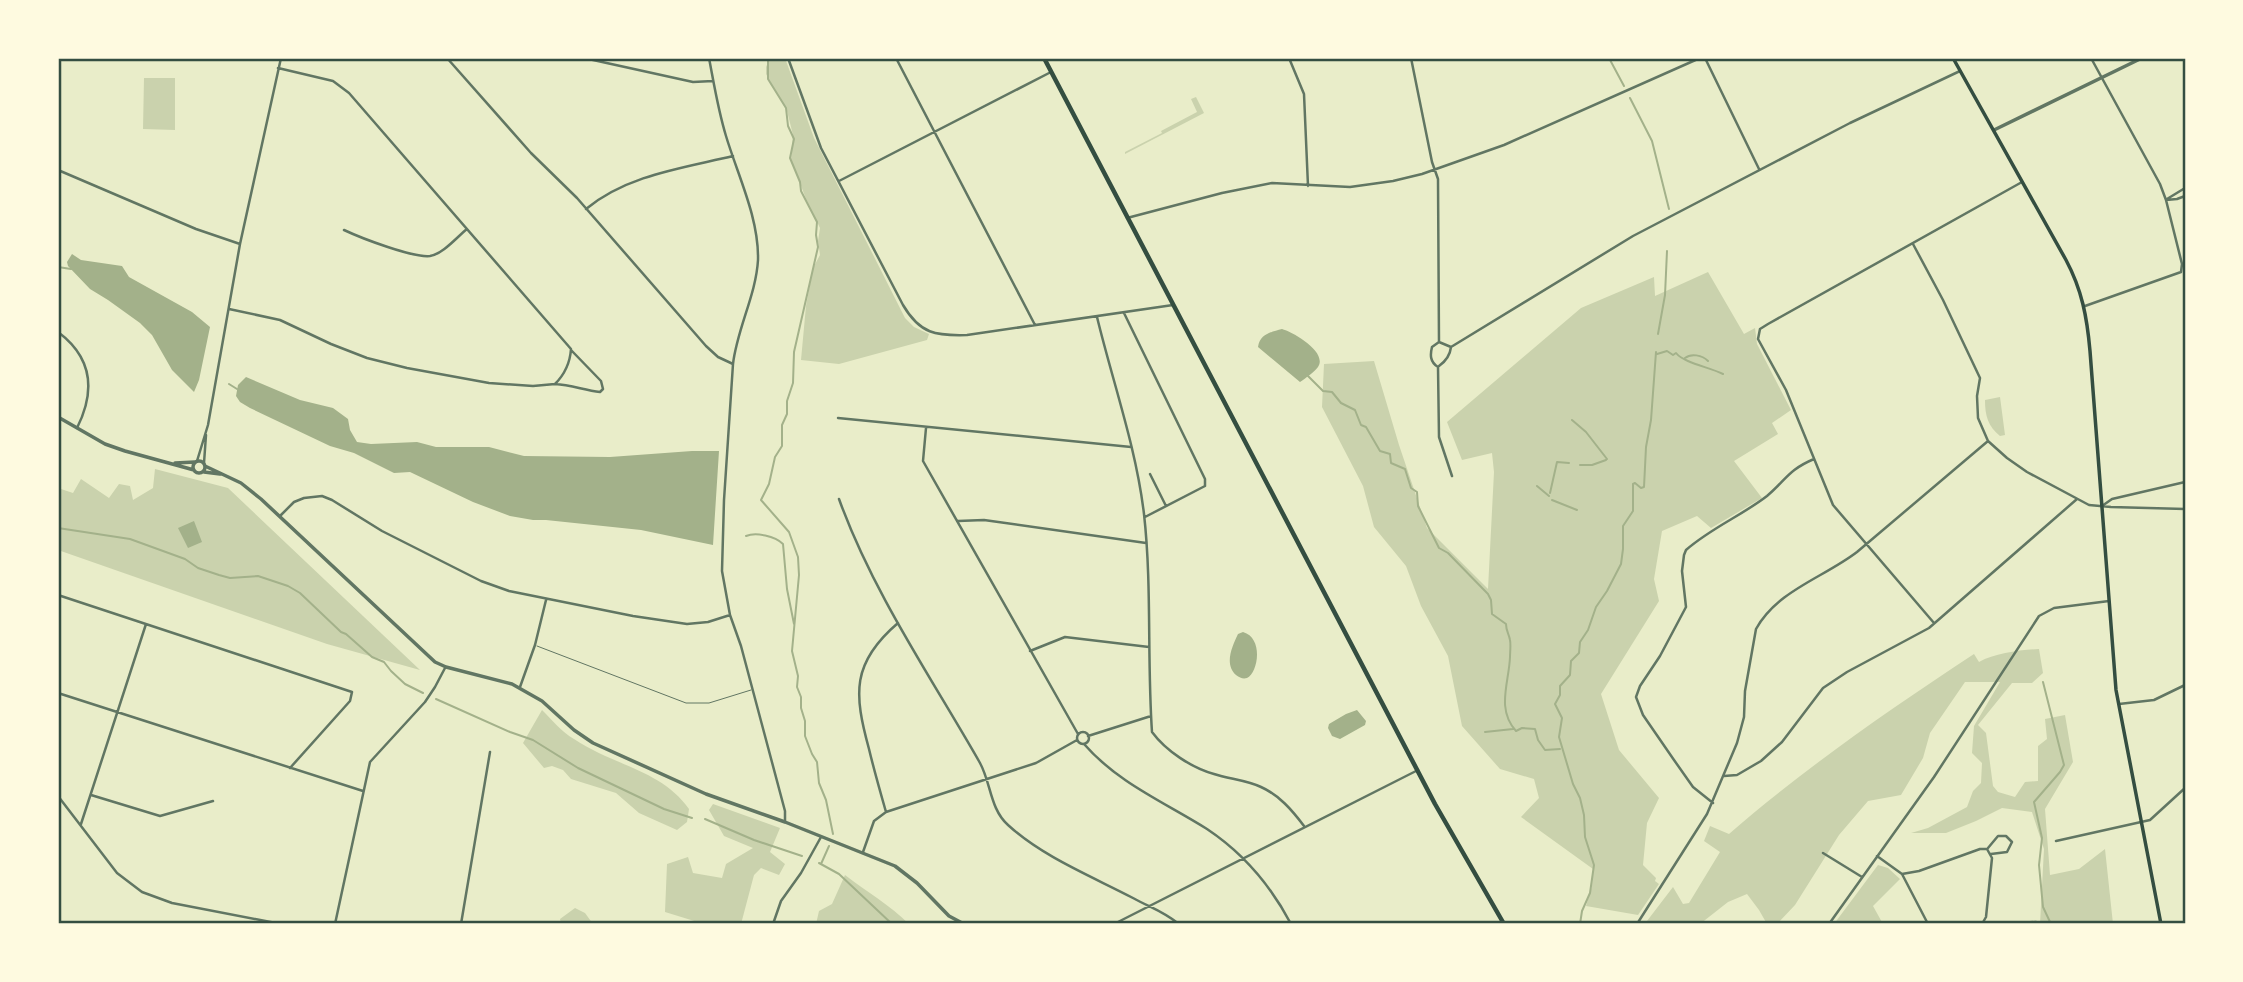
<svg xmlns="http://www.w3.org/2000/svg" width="2243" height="982" viewBox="0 0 2243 982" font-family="'DejaVu Sans',sans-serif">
<rect width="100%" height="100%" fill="#e9edc9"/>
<path fill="#cad2ad" d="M770,58H785L814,138L905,318L914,327L929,334L927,340L839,364L801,360L806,306L813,268L820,255L818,241L820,228L806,199L791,159L793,135L787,111L766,74V67Z
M144,78H175V130L143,129Z
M1196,97L1204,113L1125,154V152L1162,133L1161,131L1197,112L1191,99Z
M1708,272L1744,334L1755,328L1757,344L1791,410L1772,423L1778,434L1734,461L1762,498L1711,528L1697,516L1662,531L1654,579L1659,601L1601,694L1619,750L1659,798L1647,823L1643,865L1656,878L1655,881L1659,884L1638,915L1586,906L1592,886L1593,869L1521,817L1539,798L1534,779L1500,769L1462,726L1448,656L1421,606L1406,566L1374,527L1363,486L1322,407L1324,364L1374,361L1399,445L1427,528L1488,589L1494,472L1492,453L1462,460L1447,422L1581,308L1654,277L1655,296Z
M2000,397L2005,435L2000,436C1988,426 1985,416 1985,400Z
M155,469L228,488L420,670L327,644L58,550V488L73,493L81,479L109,498L119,484L130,486L133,500L153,488Z
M2039,649L2043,673L2032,683H2012L1978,725L1986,733L1993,786L1998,792L2015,797L2025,782L2038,781V746L2047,739L2045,719L2065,715L2073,762L2045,809L2050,875L2079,869L2105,849L2113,924H2040L2044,849L2032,812L2002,808L1976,821L1946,833H1911L1928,828L1967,807L1973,791L1981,783L1982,763L1972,753L1974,726L2000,682H1965L1930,733L1923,758L1901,795L1868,801L1839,835L1795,905L1777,924H1767L1759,910L1747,894L1728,902L1700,924H1650L1647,921L1673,887L1683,904L1689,903L1720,852L1704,841L1710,826L1729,834C1805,768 1889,710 1974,654L1979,662C1995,653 2020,650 2039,649Z
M542,710C552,720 562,732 574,739C612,765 662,770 689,809L687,822L677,830L639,813L616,793L571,779L563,770L552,766L544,768L523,743Z
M713,804L780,828L770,852L785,864L779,875L761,868L754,875L741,924H704L665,912L667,864L688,857L693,873L722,878L726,864L753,848L724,836L709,810Z
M1878,865L1888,868L1900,879L1873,906L1883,924H1834Z
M845,875C867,892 890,905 909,924H816L819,911L832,904Z
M575,908L585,913L593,924H561L560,919Z"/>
<path fill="#a3b18a" d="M72,254L81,260L122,266L129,277L192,312L210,327L199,380L194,392L172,370L152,335L140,323L108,300L90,289L68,266L67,262Z
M1282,329C1293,332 1328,352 1318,367C1314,372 1306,378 1300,382L1258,347C1260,334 1271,332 1282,329Z
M246,377L300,400L333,408L348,419L350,430L357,442L371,444L417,442L436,447H489L524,456L610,457L692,451H719L713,545L641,530L546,520H533L510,516L473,502L410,472L394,473L354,453L330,446L250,408L240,402L236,396L238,385Z
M194,521L202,542L188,548L178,528Z
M1243,632C1264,638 1258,673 1247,678C1243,679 1240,678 1236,675C1224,664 1232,647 1238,634Z
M1357,710L1366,721L1365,725L1340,739L1332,736L1328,728L1329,724L1346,714Z"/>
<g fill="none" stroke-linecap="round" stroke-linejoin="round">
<path stroke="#a3b18a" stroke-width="2" d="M768,58V79L786,108L788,126L794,139L790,158L800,182L801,191L817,222L816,235L818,247L794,352L793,383L787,401V414L782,425V446L775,457L769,484L761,500L789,532L798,557L799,575L792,651L798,676L797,687L801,697V708L805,721V736L812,754L817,762L819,783L826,800L833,834
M1609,58L1624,86
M1630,98L1652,141L1669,209
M58,267L71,269
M1658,334L1665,295L1667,251
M1657,354L1667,351L1673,355L1676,353C1684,363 1709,367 1723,374
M1685,358C1691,353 1702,355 1708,361
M1308,376L1323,391L1332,392L1341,403L1355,410L1361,425L1366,427L1380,451L1390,454L1391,463L1405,469L1411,488L1417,492L1418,506L1439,548L1448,553L1488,594L1491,600L1492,614L1506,624C1506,631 1509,634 1510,640C1511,645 1510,652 1510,657C1509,683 1496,709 1516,731L1522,728L1535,729L1538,740L1545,750L1560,749
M229,384L237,389
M1572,420L1586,432L1607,459
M1580,465H1592L1606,460
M1537,486L1549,496
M1550,493L1557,462L1569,463
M1552,500L1577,510
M58,528L130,539L185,559L198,568L219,575L230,578L258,576L288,586L300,593L341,632L346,634L372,657L384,662L391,671L405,684L423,693
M746,536C756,532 775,536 783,544L787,589L794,624
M2043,682L2064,765L2060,772L2034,802L2042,838L2039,865L2043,907L2051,924
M436,699L510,732L533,740L578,768L664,809L692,818
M1485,732L1513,729
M705,819L754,840L802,856
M819,863L839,874L892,924
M821,864L829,846
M1580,924L1582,911L1590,893L1594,865L1585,837L1584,815L1580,798L1573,784L1559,737L1562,718L1555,704L1560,695V686L1570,675L1571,661L1579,653L1580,642L1588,630L1596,607L1607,591L1621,564L1623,549V526L1633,511V484L1635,483L1641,488L1644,487L1646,447L1651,420L1656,352"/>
<path stroke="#617663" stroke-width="1" d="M537,646L686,703H709L751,690"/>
<path stroke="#617663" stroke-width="2.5" d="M447,58L531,153L577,198L706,346L718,357L733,364
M584,58L693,82L713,81
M709,58C714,84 718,110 726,136C738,176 759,218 758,260C756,295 737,329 733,364L724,500L722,571L730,615L741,646L785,811V822
M788,58L821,148L903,305C920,334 936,336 967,335L1173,305
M896,58L1035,325
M1289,58L1304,94L1308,186
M1411,58L1432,162L1438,179L1439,342L1432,347C1430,355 1430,362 1438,367L1439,437L1452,476
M1705,58L1759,169
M58,170L196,229L240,244
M839,181L1051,72
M2167,199L2185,188
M2166,200L2177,199L2185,196
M586,209C627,175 683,168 733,156
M1127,218L1222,193L1272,183L1350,187L1393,181L1422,174L1504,145L1700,58
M344,230C361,238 413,258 430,256C443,254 457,237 467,229
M1913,244L1943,300L1980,378L1977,396L1978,418L1988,441L2007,458L2027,472L2089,505L2111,507L2185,509
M2085,306L2181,272L2182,264L2166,200L2160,184L2091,58
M229,309L280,320L331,344L367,358L407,368L489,383L533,386L555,384C565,374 570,364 571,349L349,93L333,81L278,68
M1124,313L1205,479V486L1145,517
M1097,317C1113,383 1136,447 1144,514C1152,585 1147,660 1152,732C1166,751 1192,768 1214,774C1229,779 1246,780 1261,787C1279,795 1292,810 1304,826
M58,332C93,358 95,392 77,428
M1439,342L1451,347L1633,236L1850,123L1960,71
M1439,366C1446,361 1450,356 1451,347
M555,384C571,385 584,390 600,392L603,389L601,381L571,350
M838,418L1131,447
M926,428L923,461L1078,734
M197,461L208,425L240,244L281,58
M204,463L206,435
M1150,474L1166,506
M839,499C873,593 931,677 980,763C991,783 990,809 1008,825C1043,857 1091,876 1133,898C1151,908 1161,910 1179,924
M2102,506L2112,499L2185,482
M280,516L294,502L304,498L322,496L332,500L382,531L481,581L509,591L633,616L687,624L708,622L730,615
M958,521L984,520L1146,543
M58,595L352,692L350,701L290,768
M1934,623L1833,505L1786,390L1758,339L1760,329L1768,324L2022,182
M1030,651L1065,637L1149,647
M520,687L535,645L546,600
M58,693L363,791
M2119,704L2154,700L2185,685
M1077 738a6 6 0 1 1 12 0a6 6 0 1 1-12 0Z
M1088,736L1151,716
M1084,744C1118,783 1164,802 1207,829C1243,853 1271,886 1291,924
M1724,776L1737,775L1761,761L1782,742L1823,688L1847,672L1929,628L2077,499
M91,795L160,816L213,801
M58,796L117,873L142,892L172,903L281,924
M1713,803L1693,787L1674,760L1643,715L1636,697L1640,686L1660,656L1686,607L1682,571L1684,555L1686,550C1711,528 1741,516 1767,496C1786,480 1788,470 1814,459
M886,812C880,791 874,770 869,749C854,694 851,663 898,623
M81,824L146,624
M2056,841L2150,820L2185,788
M1988,848L1998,836H2006L2012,842L2007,852L1991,854
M863,852L874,821L886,812L1036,763L1077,740
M1823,853L1862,877
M1877,856L1902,874
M335,924L370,762L425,702L435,687L445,668
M461,924L490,752
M773,924L781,901L801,873L821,837
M1114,924L1418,770
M1637,924L1707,814L1737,743L1744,717L1745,691L1756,629C1778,590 1823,578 1857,552L1988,441
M1829,924L1934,777L2039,616L2054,608L2109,601
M1928,924L1902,874L1919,871L1980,849H1987L1992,858L1986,917L1982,924
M2001,924L2036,922"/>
<path stroke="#617663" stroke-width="3.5" d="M1994,130L2142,58
M58,417L105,444L125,451L194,470
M193 467a6 6 0 1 1 12 0a6 6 0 1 1-12 0Z
M175,463L195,462
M205,466L241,483L261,499L435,662L446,667L512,684L542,701L574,730L593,743L706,794L785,822L895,866L917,883L949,916L964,924
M204,472L220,474"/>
<path stroke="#344e41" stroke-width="3.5" d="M1953,58L2066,260C2082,290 2087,317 2090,351L2116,690L2161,924"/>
<path stroke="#344e41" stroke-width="4.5" d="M1044,58L1435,804L1504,924"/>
</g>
<rect width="2243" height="982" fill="none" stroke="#fefae0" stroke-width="119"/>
<rect x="60" y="60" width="2124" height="862" fill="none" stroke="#344e41" stroke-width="2.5"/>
</svg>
